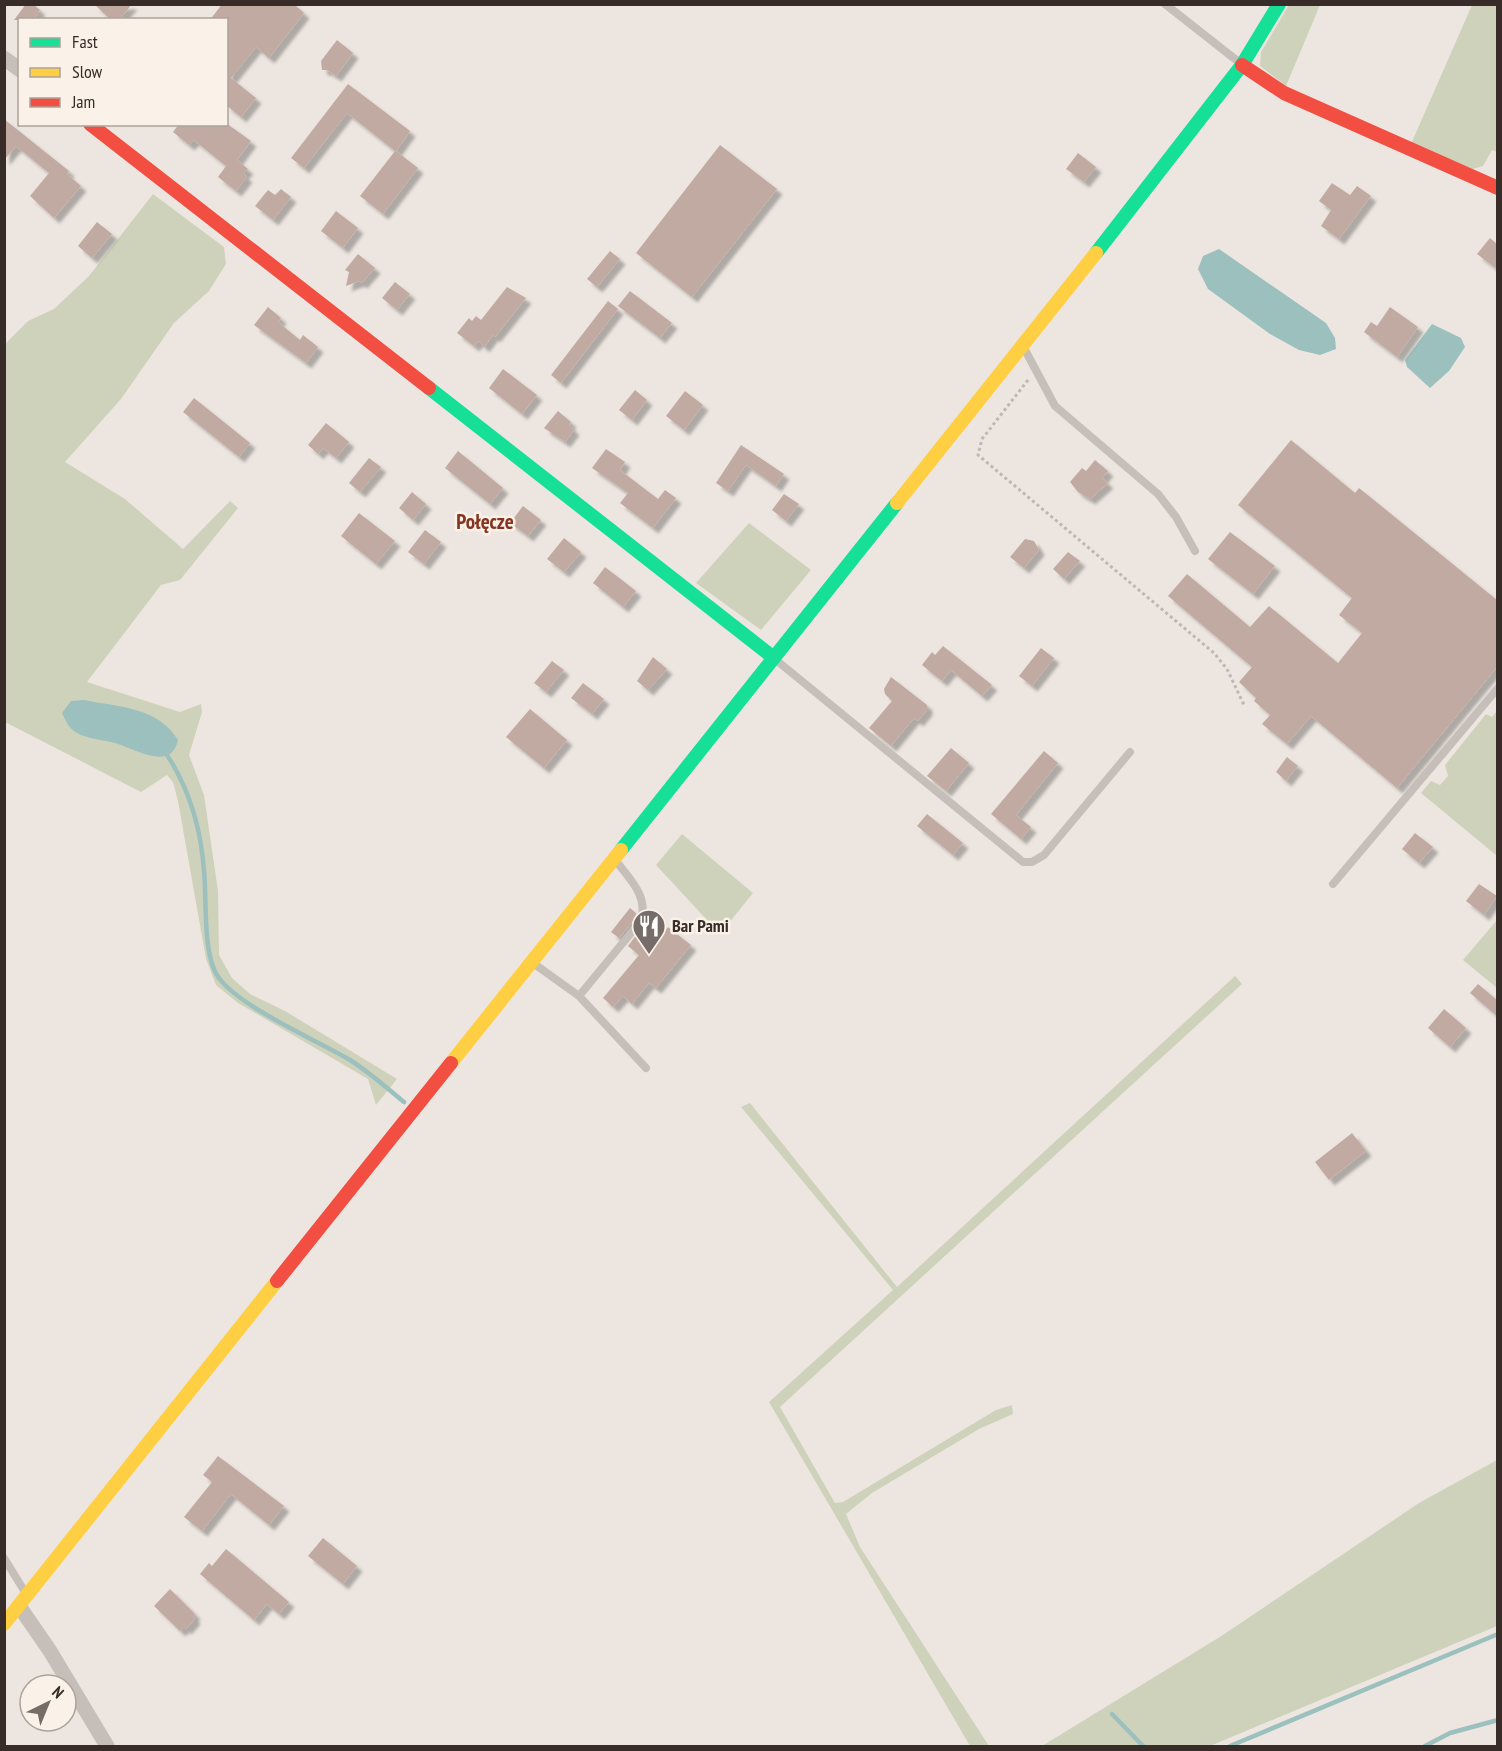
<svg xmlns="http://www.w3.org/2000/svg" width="1502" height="1751" viewBox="0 0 1502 1751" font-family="'PT Sans Narrow',sans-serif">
<defs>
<filter id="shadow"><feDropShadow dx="5.5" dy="5.5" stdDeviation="1.5" flood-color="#0004"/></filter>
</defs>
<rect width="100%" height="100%" fill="#ede6e0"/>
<path fill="#cfd2ba" d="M1289,5H1320L1286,86L1260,66L1261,52Z
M1472,5H1497V152L1492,150L1483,166L1473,169L1411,144Z
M153,194L224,247L226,264L209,291L174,323L121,399L65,462L125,499L183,549L230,501L238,508L180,580L161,585L87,682L180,712L201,704L202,712L189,755L204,795L218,891L219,955L232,978L250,994L285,1011L397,1079L376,1105L368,1079L238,1003L216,985L206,959L178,801L173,782L167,775L141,792L5,722V344L28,321L54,309L89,276Z
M749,523L811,570L761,630L696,583Z
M1497,711V856L1421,793L1431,781L1440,785L1448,776L1445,765L1486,714L1492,717Z
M682,834L753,893L720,934L656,865Z
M1497,920V988L1463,960Z
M1235,976L1242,984L780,1407L835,1503L843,1502L996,1410L1012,1405L1013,1414L979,1429L872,1493L846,1514L860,1547L989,1746H970L769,1402L893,1290L741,1107L750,1103L897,1287Z
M1497,1460V1626L1210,1746H1042L1223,1635L1419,1503Z"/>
<path fill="#9cc0be" d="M1219,249L1326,323L1335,338L1336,349L1320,355L1299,350L1270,334L1208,289L1198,269L1203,256Z
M1432,324L1461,338L1465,347L1449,371L1430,388L1407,367L1405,360Z
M84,700C119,707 158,707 178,740C171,773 134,748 115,743C104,740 89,739 79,734C70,730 66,722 62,713L71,701Z"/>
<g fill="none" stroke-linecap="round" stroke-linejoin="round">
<path stroke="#9cc0be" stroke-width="4.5" d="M167,755C190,790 201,829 204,871C207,898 202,956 219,978C240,1007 316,1040 350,1060C369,1072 387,1088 404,1102
M1112,1714L1143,1746
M1230,1746L1498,1634
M1425,1746L1450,1733L1498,1720"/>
</g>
<path fill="#c1aaa2" filter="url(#shadow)" d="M26,4H33L40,10L33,20H14Z
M94,4H132L119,20H111Z
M222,4H294L304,13L269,58L256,47L231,78L256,98L241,117L226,105V20H210Z
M337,40L353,53L336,76L327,70H322L321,61Z
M348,84L410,131L396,151L418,168L383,214L360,196L395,151L347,113L304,168L291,158Z
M4,119L69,171L67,174L81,186L54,218L30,196L49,173L16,146L4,160Z
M226,123L251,141L237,160L248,169L243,174L247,177L236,191L218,177L226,166L194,140L189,145L173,132L179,124Z
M720,145L777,189L692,297L636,253Z
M1078,153L1096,167L1084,182L1066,169Z
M1332,183L1350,195L1357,186L1371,196L1339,239L1321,226L1331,210L1319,201Z
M281,189L291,197L273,220L255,206L268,190L275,195Z
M336,211L358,228L343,248L321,231Z
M97,222L112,234L92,258L78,246Z
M1490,238L1497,244V269L1477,254Z
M610,251L620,259L597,287L587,279Z
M358,254L375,268L362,283L359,281L346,286L349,272L345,270Z
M395,282L410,294L397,310L382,298Z
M507,287L526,298L495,337L493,335L484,347L478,341L474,346L457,333L469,318L472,321L476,316L481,320Z
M630,291L672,323L660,338L618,306Z
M608,301L618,309L561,383L551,375Z
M268,307L281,318L278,322L300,340L303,335L318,347L306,363L254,325Z
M1390,307L1418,327L1397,357L1364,332L1371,322L1377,326Z
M503,369L537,395L522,414L489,388Z
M635,390L647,400L632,420L619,410Z
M685,391L703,405L684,430L666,416Z
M194,398L250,443L239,457L183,412Z
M558,411L571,422L569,425L574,430L565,442L544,428Z
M326,423L349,442L336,458L323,448L318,454L308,445Z
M1291,440L1355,493L1359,488L1497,600V667L1397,788L1311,716L1287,744L1262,724L1270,715L1254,701L1256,698L1239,682L1252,667L1168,596L1187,574L1250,627L1269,606L1338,663L1362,633L1339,615L1352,598L1238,505Z
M741,445L784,474L776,486L746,465L728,491L716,483Z
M606,449L625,462L620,470L658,499L665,490L676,498L653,528L620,503L628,493L592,468Z
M458,451L503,488L490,504L445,468Z
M369,458L381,467L360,492L349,483Z
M1095,460L1108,471L1102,478L1108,483L1090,499L1078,492L1070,482L1082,468L1086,471Z
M412,492L426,504L413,520L399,508Z
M784,494L799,504L786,521L772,510Z
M523,506L541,520L528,536L510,523Z
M359,513L395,541L376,564L341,536Z
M425,530L441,542L424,564L408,552Z
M1230,532L1275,566L1253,594L1208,559Z
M564,538L581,552L564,572L547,559Z
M1025,539L1034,541L1039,550L1024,568L1010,557Z
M1068,552L1080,561L1064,579L1053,569Z
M605,567L636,591L623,607L593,583Z
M943,646L992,685L982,696L951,670L942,681L922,665L932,652L935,655Z
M1041,648L1054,658L1032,686L1019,676Z
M653,657L667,669L648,690L637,681Z
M552,661L564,670L546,692L534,683Z
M891,677L927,705V710L918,721L914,718L891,746L869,728L892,701L885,694L884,689Z
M583,683L604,699L592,714L571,698Z
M530,709L567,740L544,768L506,737Z
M951,748L969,763L946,791L927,776Z
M1044,751L1058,763L1016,815L1031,827L1021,839L991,814Z
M1287,757L1298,766L1286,781L1276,772Z
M927,814L963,843L953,855L917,826Z
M1415,833L1433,847L1419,863L1402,849Z
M1479,884L1497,896L1484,915L1466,901Z
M630,908L636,913L635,919L619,938L611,932Z
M646,922L662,935L668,927L691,945L656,988L649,983L632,1004L623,996L613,1007L603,998L639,955L628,946Z
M1478,984L1497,1000V1016L1470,993Z
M1444,1009L1466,1028L1450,1047L1428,1028Z
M1352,1133L1366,1151L1329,1180L1315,1162Z
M218,1456L284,1506L269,1525L231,1494L202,1531L184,1517L212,1482L203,1475Z
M323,1538L357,1566L343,1584L308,1556Z
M226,1549L289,1602L279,1614L267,1604L254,1620L200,1574L209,1563L212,1566Z
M170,1589L195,1614L193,1616L195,1619L186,1629L184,1627L180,1631L154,1606Z"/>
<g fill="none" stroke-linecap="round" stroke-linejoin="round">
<path stroke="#beb7b2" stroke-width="3" stroke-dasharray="3 3" stroke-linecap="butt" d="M1028,380L982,439L978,455L1214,653L1227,669L1244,705"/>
<path stroke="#c6bfb9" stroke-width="8" d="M1165,4L1240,63
M1024,348L1055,406L1158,494L1176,517L1195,551
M776,660L1023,862H1032L1044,855L1130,752
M1333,884L1498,688
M533,963L579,996L640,922C650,898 630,879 616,861
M579,996L646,1068
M4,1558L25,1592"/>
<path stroke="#c6bfb9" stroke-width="15" d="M4,58L20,70
M19,1606L50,1651L107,1746"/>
<path stroke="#16e098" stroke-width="14" d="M1096,253L1242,65L1279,4
M429,388L774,658
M621,850L897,503"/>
<path stroke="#ffcf43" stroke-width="14" d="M897,503L1096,253
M451,1063L621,850
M4,1624L277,1281"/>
<path stroke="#f24e42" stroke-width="14" d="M1242,65L1284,93L1498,188
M90,124L429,388
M277,1281L451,1063"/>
</g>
<defs>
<symbol id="restaurant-pin" viewBox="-11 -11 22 30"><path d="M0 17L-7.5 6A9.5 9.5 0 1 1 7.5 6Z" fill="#776d68" stroke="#faf1e8"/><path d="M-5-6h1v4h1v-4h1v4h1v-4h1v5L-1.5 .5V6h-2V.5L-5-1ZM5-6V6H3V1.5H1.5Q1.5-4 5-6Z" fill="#fff"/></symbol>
</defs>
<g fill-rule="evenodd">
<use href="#restaurant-pin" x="630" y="907" width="38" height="52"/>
</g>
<g text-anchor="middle" stroke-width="5" stroke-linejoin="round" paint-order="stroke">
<g font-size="18" font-weight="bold" fill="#372c28" stroke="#faf1e8" text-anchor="start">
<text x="672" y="932">Bar Pami</text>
</g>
<g font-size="21" font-weight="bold" fill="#863420" stroke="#faf1e8">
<text x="485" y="529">Połęcze</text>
</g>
</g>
<rect width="1502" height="1751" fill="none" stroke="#372c28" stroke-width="12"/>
<rect x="18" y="18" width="210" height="108" fill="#faf1e8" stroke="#aca29b" stroke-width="1.5"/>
<rect x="30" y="38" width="30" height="9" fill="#16e098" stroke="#aca29b" stroke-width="1.5"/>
<text x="72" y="48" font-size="18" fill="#372c28">Fast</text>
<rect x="30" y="68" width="30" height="9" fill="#ffcf43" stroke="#aca29b" stroke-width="1.5"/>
<text x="72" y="78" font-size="18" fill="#372c28">Slow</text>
<rect x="30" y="98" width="30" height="9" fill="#f24e42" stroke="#aca29b" stroke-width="1.5"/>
<text x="72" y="108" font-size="18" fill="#372c28">Jam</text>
<g transform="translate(48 1703) rotate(43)"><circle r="28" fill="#faf1e8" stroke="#aca29b" stroke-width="1.5"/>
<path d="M0-4.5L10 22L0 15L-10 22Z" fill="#776d68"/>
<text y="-9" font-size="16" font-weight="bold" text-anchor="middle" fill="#372c28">N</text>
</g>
</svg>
